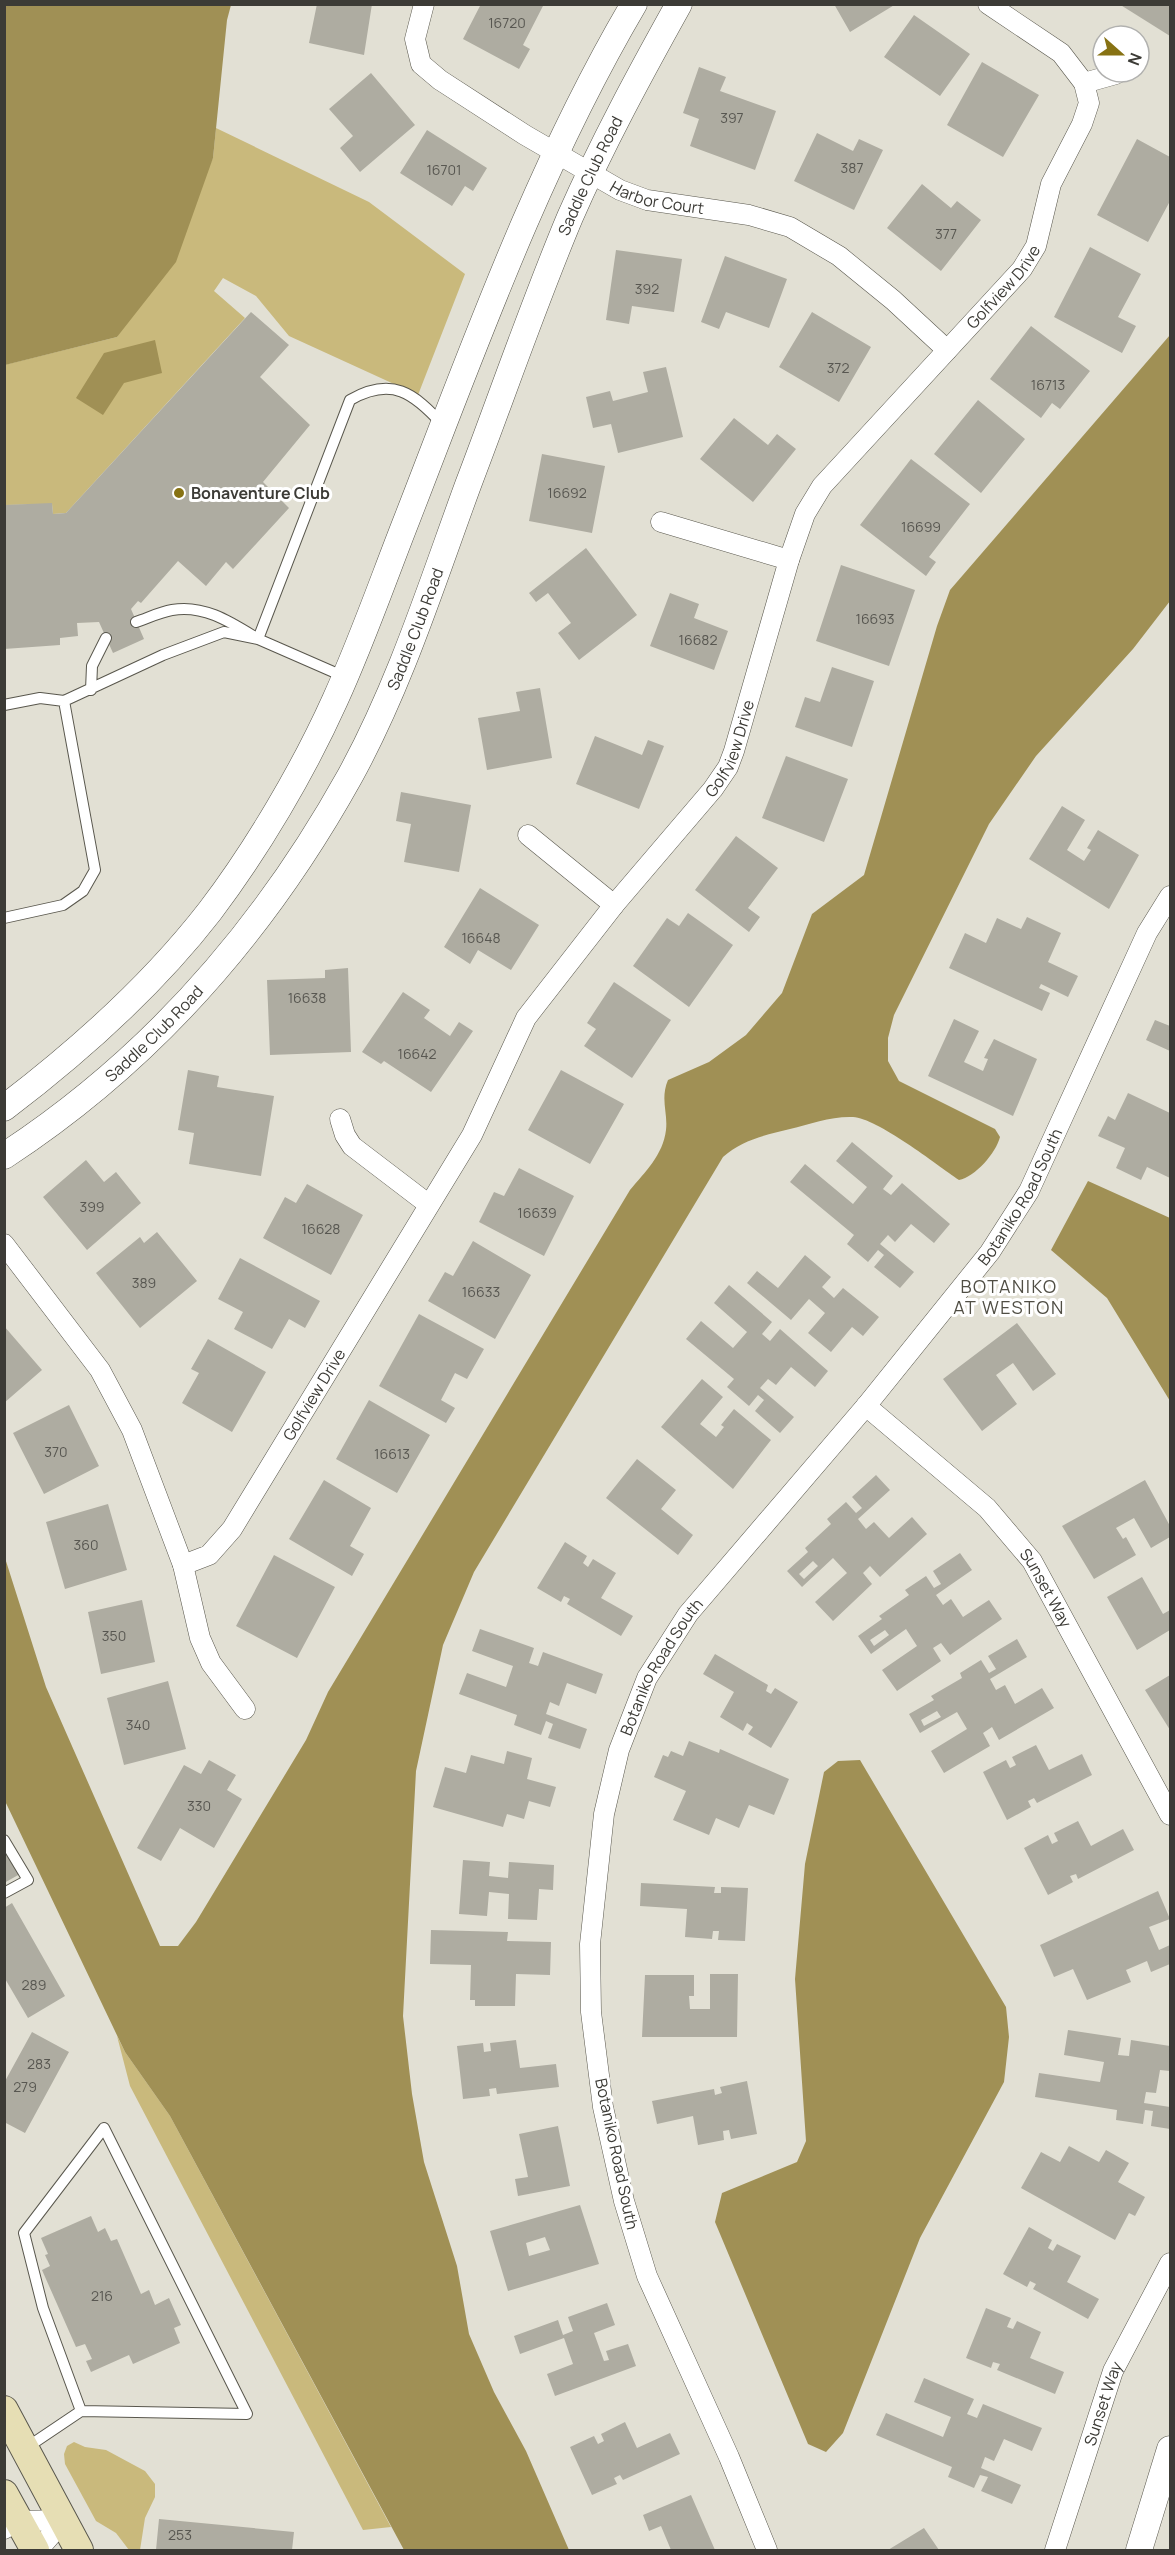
<svg xmlns="http://www.w3.org/2000/svg" width="1175" height="2555" viewBox="0 0 1175 2555" font-family="Manrope,sans-serif">
<rect width="100%" height="100%" fill="#e2e0d4"/>
<path fill="#c9b97c" d="M216,128L369,202L465,274L418,395L289,336L256,296L223,278L214,291L245,318L66,513L53,514L52,504L5,505L4,365L117,337L213,158Z
M117,2036L125,2052L170,2116L391,2527L363,2530L130,2086Z
M74,2442L85,2447L106,2450L145,2471L155,2484V2497L145,2518L140,2550H129L116,2533L96,2521L65,2464L64,2454L67,2446Z"/>
<path fill="#a09055" d="M4,5H231L227,20L213,158L176,262L117,337L5,365Z
M1170,335V601L1133,649L1036,756L989,824L894,1015L888,1038V1061L899,1081L995,1129L1000,1137C996,1153 975,1177 959,1180C937,1165 877,1118 853,1117C832,1116 810,1124 790,1129C765,1135 742,1140 723,1157L474,1572L443,1645L416,1771L403,2016L412,2094L424,2162L457,2266L469,2334L494,2392L526,2451L569,2550H404L170,2116L125,2052L5,1801V1558L46,1687L160,1946H178L196,1922L306,1740L328,1692L630,1190C645,1172 663,1155 666,1130C668,1112 660,1099 668,1080L709,1062L746,1035L782,993L812,914L864,875L937,626L950,590Z
M155,340L162,373L124,383L103,415L76,398L104,353Z
M1088,1181L1170,1218V1401L1107,1298L1051,1250Z
M860,1760L1006,2007L1009,2037L1004,2082L920,2238L843,2433L826,2452L808,2444L715,2222L722,2193L797,2162L806,2141L795,1979L805,1864L824,1772L838,1761Z"/>
<path fill="#aeaca1" fill-rule="evenodd" d="M317,4H372L364,55L309,43Z
M481,4H544L523,45L530,49L519,69L463,39Z
M834,4H896L850,32Z
M1119,4H1170V36Z
M914,15L970,54L940,96L884,57Z
M982,62L1039,95L1003,157L947,125Z
M699,67L726,77L720,91L776,111L755,170L690,146L699,119L683,113Z
M371,73L415,125L360,172L340,148L353,136L329,109Z
M427,130L487,168L473,191L465,186L452,206L400,173Z
M817,133L853,151L859,139L883,150L854,210L794,181Z
M1137,139L1170,157V201L1148,242L1097,215Z
M922,184L951,208L957,201L981,220L941,271L887,228Z
M1090,247L1141,274L1118,317L1136,326L1122,353L1054,317Z
M616,250L682,259L674,312L632,306L629,324L606,320Z
M725,256L787,279L769,328L726,312L719,329L701,322Z
M251,312L289,345L260,377L310,425L263,482L289,508L233,569L226,562L206,586L178,561L141,603L138,601L131,609L144,639L113,653L99,622L77,623L78,636L60,638V645L4,649V505L52,503L53,514L66,513Z
M812,312L871,347L839,402L779,367Z
M1031,326L1090,371L1060,409L1052,403L1041,418L990,379Z
M666,367L683,437L618,453L611,424L593,428L586,397L610,391L613,401L648,392L643,372Z
M978,400L1025,439L981,493L934,454Z
M734,418L768,445L777,434L796,449L753,502L700,459Z
M542,454L605,466L592,533L529,521Z
M911,459L970,504L929,557L936,562L926,576L860,525Z
M586,548L637,615L579,660L558,633L571,623L548,593L536,602L529,593Z
M841,565L915,590L889,666L816,641Z
M670,593L699,604L694,618L728,631L714,670L650,646Z
M832,667L874,681L852,747L795,727L805,697L820,702Z
M540,688L552,758L487,770L478,718L520,711L516,692Z
M595,736L642,755L648,740L664,746L639,809L576,784Z
M786,756L848,779L824,842L762,818Z
M401,792L471,805L459,872L404,862L411,824L396,821Z
M1062,806L1085,820L1067,850L1084,861L1091,850L1087,848L1098,830L1139,855L1109,909L1029,859Z
M736,836L778,868L748,908L760,917L749,932L695,890Z
M480,888L539,925L511,970L478,950L470,964L444,947Z
M688,913L733,945L689,1007L633,966L667,918L679,926Z
M1027,917L1061,933L1048,962L1078,976L1068,997L1041,984L1039,988L1050,993L1042,1011L949,968L965,933L986,943L997,918L1021,929Z
M348,968L351,1052L270,1055L267,980L325,978V970Z
M614,982L671,1020L632,1078L584,1046L596,1029L587,1023Z
M403,992L430,1010L424,1018L450,1036L459,1022L473,1031L431,1092L384,1061L381,1064L362,1052Z
M954,1019L979,1031L964,1062L983,1071L988,1059L984,1058L994,1039L1037,1059L1013,1116L928,1076Z
M1155,1020L1170,1026V1051L1146,1040Z
M188,1070L219,1076L217,1087L274,1096L261,1176L189,1164L194,1133L178,1130Z
M561,1070L624,1104L590,1164L528,1130Z
M1128,1093L1170,1113V1178L1147,1167L1141,1180L1116,1168L1125,1148L1098,1136L1108,1116L1115,1120Z
M852,1142L893,1176L883,1189L891,1195L902,1183L950,1224L934,1243L911,1224L895,1242L888,1235L880,1244L914,1272L900,1288L874,1267L884,1255L878,1250L868,1262L847,1244L854,1235L790,1182L805,1164L853,1204L867,1187L836,1161Z
M86,1160L104,1182L116,1172L141,1203L87,1250L43,1197Z
M519,1168L574,1196L544,1256L479,1222L494,1192L504,1196Z
M307,1184L363,1215L331,1275L263,1238L285,1197L296,1203Z
M157,1232L197,1281L140,1328L96,1273L140,1237L144,1243Z
M473,1241L531,1275L495,1339L428,1301L445,1272L453,1276Z
M805,1255L831,1277L822,1287L834,1298L843,1288L879,1317L863,1336L852,1327L831,1352L808,1333L825,1313L809,1299L791,1320L747,1283L757,1271L778,1288Z
M240,1258L320,1301L305,1328L289,1319L272,1349L234,1329L243,1312L218,1299Z
M729,1285L772,1322L762,1334L770,1341L780,1329L828,1371L815,1387L791,1367L776,1385L768,1379L760,1388L794,1417L780,1433L755,1411L764,1400L758,1395L749,1406L727,1387L734,1379L686,1339L701,1321L733,1348L747,1332L714,1303Z
M419,1314L484,1349L467,1379L455,1373L441,1400L455,1408L446,1423L379,1386Z
M1017,1323L1056,1374L1033,1391L1013,1363L996,1375L1017,1404L982,1431L943,1379Z
M4,1326L42,1370L4,1403Z
M208,1339L266,1372L232,1432L182,1403L199,1373L191,1369Z
M702,1379L723,1397L700,1424L716,1437L724,1427L721,1425L734,1409L771,1440L733,1489L661,1427Z
M369,1400L430,1435L397,1493L336,1459Z
M69,1405L99,1466L44,1494L13,1433Z
M637,1459L676,1490L661,1509L693,1535L678,1555L606,1498Z
M876,1475L890,1490L858,1519L866,1529L874,1522L889,1538L912,1517L927,1534L880,1577L870,1566L863,1573L872,1584L833,1621L815,1602L847,1573L833,1558L802,1587L787,1571L808,1552L805,1548L831,1524L827,1519L846,1502L856,1513L862,1508L852,1497ZM813,1561L818,1566L804,1579L799,1574Z
M324,1480L371,1508L350,1546L364,1554L352,1576L289,1539Z
M1145,1480L1170,1526V1537L1151,1548L1134,1518L1116,1528L1123,1539L1126,1537L1136,1555L1094,1579L1062,1526Z
M108,1504L127,1570L65,1589L46,1522Z
M565,1542L587,1556L583,1563L588,1567L593,1559L616,1573L601,1598L633,1616L621,1636L567,1604L570,1599L564,1596L561,1602L537,1588Z
M960,1553L972,1570L936,1595L943,1605L951,1599L963,1617L989,1600L1002,1619L950,1655L941,1643L933,1648L941,1661L897,1691L882,1670L917,1646L906,1629L871,1654L858,1636L882,1619L879,1616L909,1595L905,1590L926,1576L934,1588L941,1584L933,1571ZM885,1630L889,1635L874,1646L870,1640Z
M274,1555L335,1587L297,1658L236,1626Z
M1142,1577L1163,1614L1170,1610V1630L1137,1650L1107,1597Z
M142,1600L155,1662L101,1674L88,1612Z
M480,1629L534,1648L529,1663L538,1666L543,1652L603,1674L596,1694L567,1683L559,1706L550,1702L546,1714L587,1729L580,1749L548,1738L553,1724L546,1721L541,1735L514,1725L517,1715L459,1694L467,1673L506,1687L513,1666L472,1651Z
M1017,1639L1027,1657L990,1679L996,1690L1005,1685L1015,1704L1042,1688L1054,1708L999,1740L992,1727L983,1733L990,1746L944,1773L931,1751L967,1729L957,1712L920,1733L909,1714L934,1700L931,1696L962,1678L960,1673L981,1660L989,1673L996,1669L988,1656ZM937,1711L941,1717L924,1726L921,1720Z
M715,1654L768,1685L766,1691L771,1694L775,1688L798,1702L771,1748L748,1734L753,1727L747,1723L743,1731L720,1717L734,1692L703,1674Z
M1170,1675V1730L1145,1690Z
M168,1681L186,1749L124,1765L107,1698Z
M689,1741L719,1753L720,1749L789,1779L774,1815L749,1805L739,1828L716,1818L709,1835L673,1820L686,1791L654,1777L663,1755L668,1757L671,1751L683,1756Z
M1036,1745L1049,1770L1082,1754L1092,1775L1037,1803L1034,1798L1028,1801L1031,1807L1007,1820L983,1772L1006,1760L1010,1768L1016,1765L1012,1757Z
M507,1751L532,1758L527,1779L556,1787L550,1807L529,1801L524,1819L507,1814L503,1827L433,1807L445,1767L466,1773L471,1755L504,1764Z
M209,1760L236,1775L227,1790L242,1799L214,1848L180,1828L161,1861L137,1848L184,1765L201,1774Z
M1078,1821L1091,1846L1123,1829L1134,1850L1078,1879L1076,1874L1070,1876L1073,1882L1048,1895L1024,1848L1048,1835L1052,1844L1058,1841L1054,1833Z
M4,1849L20,1874L4,1883Z
M463,1860L490,1862L489,1876L508,1878L509,1862L554,1865L553,1890L539,1889L537,1920L508,1919L509,1894L489,1892L487,1916L459,1914Z
M641,1883L715,1887L714,1893H721V1887L748,1888L745,1941L718,1940L719,1931H713L712,1939L685,1937L687,1909L640,1906Z
M1158,1891L1170,1919L1149,1927L1159,1950L1170,1945V1964L1151,1972L1147,1961L1126,1970L1131,1982L1087,2000L1073,1969L1054,1977L1040,1945Z
M12,1903L65,1996L28,2018L4,1977V1908Z
M431,1930L508,1932L507,1941L551,1942L550,1975L516,1974L515,2006H475V2000H470L471,1965L430,1964Z
M710,1974H738L737,2037H642L645,1975H694V1996H689L690,2009H710Z
M1068,2030L1121,2038L1118,2055L1129,2056L1131,2040L1170,2046V2071L1160,2070L1156,2093L1146,2092L1144,2103L1170,2107V2129L1151,2126L1153,2111L1145,2110L1143,2124L1116,2120L1117,2110L1035,2097L1039,2073L1100,2082L1104,2062L1064,2055Z
M32,2032L69,2052L25,2133L4,2122V2083Z
M516,2040L520,2068L556,2064L559,2087L497,2094L496,2088L489,2089L490,2096L463,2099L457,2046L483,2043L484,2052L491,2051L490,2043Z
M747,2081L757,2134L731,2139L729,2130L723,2131L724,2140L698,2145L693,2116L657,2124L652,2101L714,2089L715,2095L722,2093L720,2087Z
M558,2126L570,2186L518,2196L515,2179L528,2177L519,2134Z
M1069,2146L1099,2162L1106,2150L1129,2163L1118,2182L1145,2197L1135,2216L1129,2213L1115,2240L1021,2188L1041,2152L1060,2162Z
M580,2205L599,2264L508,2291L490,2231ZM545,2237L550,2250L529,2256L526,2243Z
M91,2216L98,2232L105,2228L111,2241L117,2239L141,2294L149,2290L155,2305L169,2298L181,2325L174,2328L180,2343L133,2364L129,2355L91,2372L86,2361L92,2359L85,2344L76,2347L42,2270L50,2266L45,2255L48,2254L41,2238Z
M1029,2227L1052,2240L1048,2248L1053,2251L1057,2244L1081,2256L1067,2282L1099,2299L1088,2319L1033,2289L1036,2284L1030,2281L1027,2287L1003,2274Z
M607,2303L615,2325L594,2333L604,2361L609,2360L606,2351L628,2344L636,2366L555,2396L547,2374L573,2364L564,2338L520,2354L514,2336L558,2320L563,2335L573,2331L568,2317Z
M986,2308L1011,2318L1007,2327L1013,2329L1017,2321L1041,2332L1030,2358L1064,2372L1055,2394L997,2370L1000,2364L993,2362L991,2368L966,2358Z
M924,2378L974,2399L967,2414L977,2418L983,2404L1042,2428L1032,2451L1004,2439L994,2461L985,2457L981,2468L1021,2485L1012,2504L981,2491L988,2477L980,2475L974,2488L948,2477L952,2467L876,2435L886,2413L943,2437L951,2417L914,2402Z
M625,2422L637,2448L670,2433L680,2454L623,2480L620,2475L614,2478L617,2484L592,2495L570,2447L594,2436L598,2444L604,2441L601,2434Z
M691,2495L715,2550H671L661,2526L649,2531L643,2515Z
M159,2519L294,2532L292,2550H156Z
M924,2528L939,2550H888Z"/>
<g fill="none" stroke-linecap="round" stroke-linejoin="round">
<defs>
<path id="service" d="M136,622C148,618 160,612 172,610C204,604 232,623 258,639L350,400C392,376 414,393 443,425
M91,690L92,666L106,638
M4,705L40,698L64,701
M4,918L63,905L83,891L95,870L64,701L163,655L224,632L258,639L345,677
M4,1840L28,1880L4,1893
M26,2448L81,2411L247,2414L104,2128L24,2233L43,2308L81,2411"/>
<g id="minor">
<path id="s1" d="M424,4L415,39L421,64L440,80L525,135L620,190L647,200L749,215L790,227L839,256L893,300L947,350"/>
<path d="M1084,83L1116,74"/>
<path d="M661,522L789,560"/>
<path d="M528,835L614,905"/>
<path d="M340,1119L345,1135L352,1146L428,1204"/>
<path d="M4,1244L100,1370L132,1430L183,1565L200,1638L211,1663L245,1709"/>
<path id="s2" d="M866,1406L987,1508L1032,1561L1170,1815"/>
<path id="s3" d="M183,1565L209,1555L232,1529L472,1135L526,1018L614,905L713,789L728,767L734,751L789,560L805,514L822,486L1022,269L1036,246L1051,184L1082,124L1089,103L1084,83L1061,53L988,4"/>
<path d="M4,2529L19,2521L64,2520L38,2550"/>
<path id="s4" d="M767,2550L729,2457L647,2276L624,2201L603,2107L591,2012L590,1944L604,1814L619,1750L647,1678L688,1614L866,1406L990,1252L1029,1191L1147,933L1170,896"/>
<path id="s5" d="M1055,2550L1113,2371L1170,2263"/>
</g>
<g id="tertiary">
<path d="M4,1108C79,1051 152,986 210,911C257,849 303,771 335,700C362,641 383,580 407,519C475,344 538,167 634,4"/>
<path id="s6" d="M4,1156C151,1060 265,929 350,776C400,685 432,583 468,485C502,396 533,305 570,217C602,144 640,74 679,4"/>
<path d="M1139,2550L1170,2449"/>
</g>
<path id="secondary" d="M4,2410L79,2550
M4,2494L35,2550"/>
</defs>
<use href="#service" stroke="#59574d" stroke-width="12"/>
<use href="#minor" stroke="#59574d" stroke-width="21"/>
<use href="#tertiary" stroke="#59574d" stroke-width="27"/>
<use href="#secondary" stroke="#59574d" stroke-width="30"/>
<use href="#service" stroke="#fff" stroke-width="10"/>
<use href="#minor" stroke="#fff" stroke-width="20"/>
<use href="#tertiary" stroke="#fff" stroke-width="26"/>
<use href="#secondary" stroke="#e6deb4" stroke-width="28"/>
</g>
<circle fill="#877213" stroke="#fff" stroke-width="2" cx="179" cy="493" r="6"/>
<g text-anchor="middle" stroke-width="6" stroke-linejoin="round" paint-order="stroke">
<g font-size="14" fill="#585751">
<text x="507" y="28">16720</text>
<text x="732" y="123">397</text>
<text x="852" y="173">387</text>
<text x="444" y="175">16701</text>
<text x="946" y="239">377</text>
<text x="647" y="294">392</text>
<text x="838" y="373">372</text>
<text x="1048" y="390">16713</text>
<text x="567" y="498">16692</text>
<text x="921" y="532">16699</text>
<text x="875" y="624">16693</text>
<text x="698" y="645">16682</text>
<text x="481" y="943">16648</text>
<text x="307" y="1003">16638</text>
<text x="417" y="1059">16642</text>
<text x="92" y="1212">399</text>
<text x="537" y="1218">16639</text>
<text x="321" y="1234">16628</text>
<text x="144" y="1288">389</text>
<text x="481" y="1297">16633</text>
<text x="56" y="1457">370</text>
<text x="392" y="1459">16613</text>
<text x="86" y="1550">360</text>
<text x="114" y="1641">350</text>
<text x="138" y="1730">340</text>
<text x="199" y="1811">330</text>
<text x="34" y="1990">289</text>
<text x="39" y="2069">283</text>
<text x="25" y="2092">279</text>
<text x="102" y="2301">216</text>
<text x="180" y="2540">253</text>
</g>
<g font-size="16" fill="#3c3b36" stroke="#fff">
<text dy="6" stroke="none"><textPath href="#s6" startOffset="1166">Saddle Club Road</textPath></text>
<text dy="6" stroke="none"><textPath href="#s1" startOffset="336">Harbor Court</textPath></text>
<text dy="6" stroke="none"><textPath href="#s3" startOffset="1542">Golfview Drive</textPath></text>
<text dy="6" stroke="none"><textPath href="#s6" startOffset="680">Saddle Club Road</textPath></text>
<text dy="6" stroke="none"><textPath href="#s3" startOffset="993">Golfview Drive</textPath></text>
<text dy="6" stroke="none"><textPath href="#s6" startOffset="194">Saddle Club Road</textPath></text>
<text dy="6" stroke="none"><textPath href="#s4" startOffset="1522">Botaniko Road South</textPath></text>
<text dy="6" stroke="none"><textPath href="#s3" startOffset="220">Golfview Drive</textPath></text>
<text dy="6" stroke="none"><textPath href="#s2" startOffset="258">Sunset Way</textPath></text>
<text dy="6" stroke="none"><textPath href="#s4" startOffset="928">Botaniko Road South</textPath></text>
<text transform="translate(617 2154) rotate(78)" y="6">Botaniko Road South</text>
<text dy="6" stroke="none"><textPath href="#s5" startOffset="154">Sunset Way</textPath></text>
</g>
<g font-size="16" font-weight="bold" fill="#3c3b36" stroke="#fff" text-anchor="start">
<text x="191" y="499">Bonaventure Club</text>
</g>
<g font-size="18" letter-spacing="1.5" fill="#504e44" stroke="#fff">
<text x="1009" y="1293">BOTANIKO<tspan x="1009" dy="21">AT WESTON</tspan></text>
</g>
</g>
<rect width="1175" height="2555" fill="none" stroke="#3c3b36" stroke-width="12"/>
<g transform="translate(1121 54) rotate(111)"><circle r="28" fill="#ffffff" stroke="#b1b1af" stroke-width="1.5"/>
<path d="M0-4.5L10 22L0 15L-10 22Z" fill="#877213"/>
<text y="-9" font-size="16" font-weight="bold" text-anchor="middle" fill="#3c3b36">N</text>
</g>
</svg>
